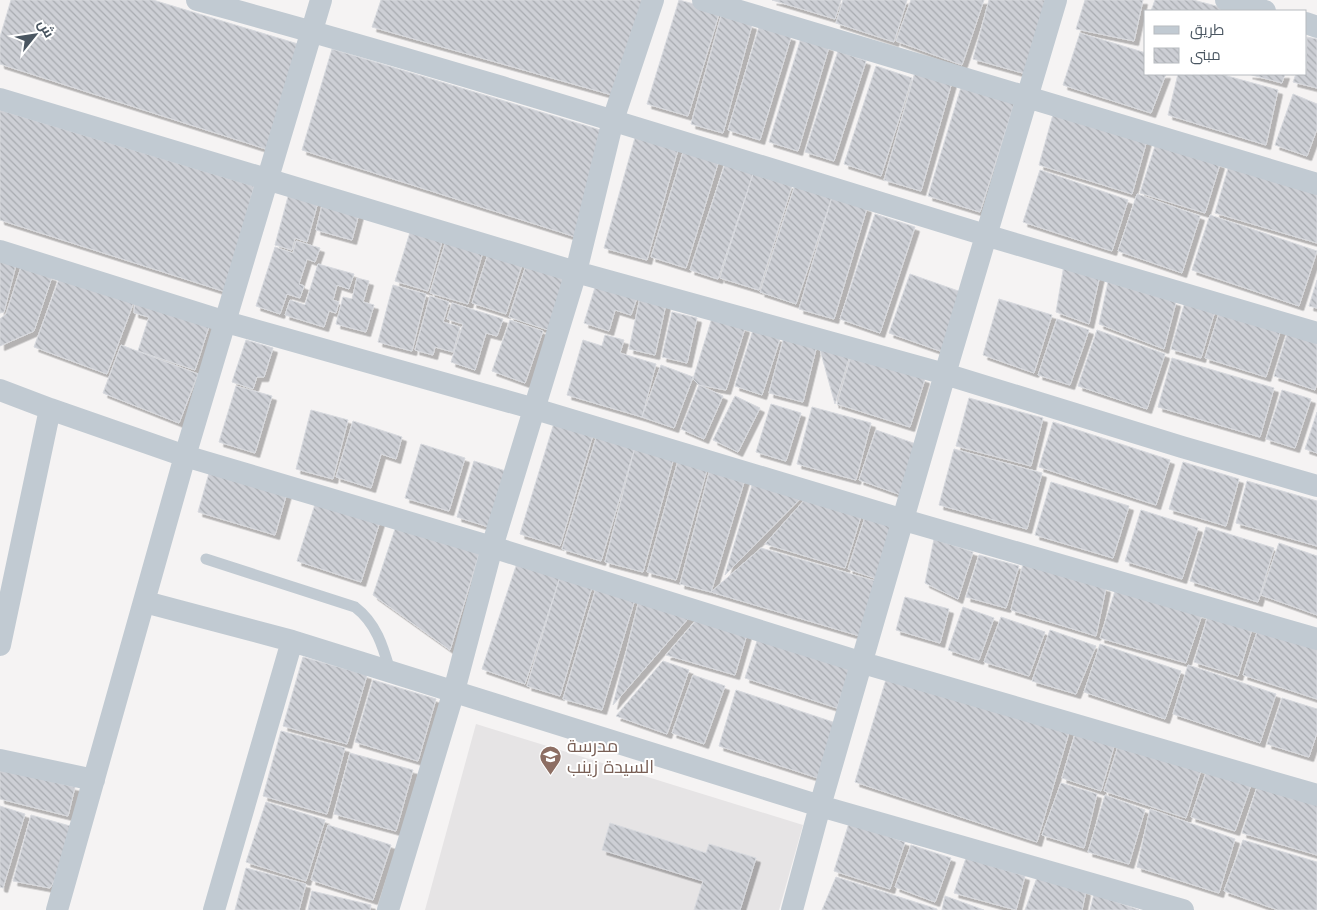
<svg xmlns="http://www.w3.org/2000/svg" width="1317" height="910" viewBox="0 0 1317 910" font-family="Jost,Cairo,sans-serif">
<defs>
<pattern id="building-back-hatch" width="6" height="6" patternUnits="userSpaceOnUse" patternTransform="scale(1.25)"><rect width="6" height="6" fill="#cdcfd5"/><path d="M-1 5l2 2M0 0l6 6M5-1l2 2" fill="none" stroke="#a8abb0"/></pattern>
<filter id="shadow"><feDropShadow dx="4.5" dy="4.5" stdDeviation="0" flood-color="#0004"/></filter>
</defs>
<rect width="100%" height="100%" fill="#f5f3f3"/>
<path fill="#e6e4e5" d="M476,724L803,825L779,910H425Z"/>
<path fill="url(#building-back-hatch)" stroke="#d7d9de" filter="url(#shadow)" d="M11,0H153L298,44L269,150L0,64V37Z
M381,0H645L619,97L372,27Z
M679,0L720,11L688,116L647,104Z
M772,0H841L835,19Z
M843,0H907L894,42L836,23Z
M911,0H984L962,65L896,41Z
M989,0H1046L1026,74L973,59Z
M1085,0H1143L1134,41L1076,29Z
M1155,0H1193L1224,8L1222,11H1151Z
M721,16L752,25L723,133L691,124Z
M759,27L791,37L760,140L728,130Z
M1080,33L1146,53V74H1166L1151,113L1063,85Z
M1307,37L1317,39V88L1293,82L1296,74H1306Z
M801,38L829,47L798,151L769,142Z
M332,49L607,132L579,238L302,150Z
M838,51L866,61L834,161L805,152Z
M876,66L912,78L881,176L844,164Z
M915,72L952,82L921,191L884,180Z
M1178,74H1220L1278,90L1266,145L1168,115Z
M1248,74H1285L1282,83Z
M962,84L1015,101L980,212L928,196Z
M1293,94L1317,104V129L1307,156L1275,145Z
M0,110L254,186L226,292L0,220Z
M1054,111L1147,140L1132,194L1039,165Z
M636,134L679,146L647,260L604,248Z
M1156,143L1220,164L1205,213L1140,193Z
M684,149L719,160L686,268L651,257Z
M725,164L753,174L718,279L690,270Z
M1229,165L1317,191V243L1215,213Z
M1040,170L1128,200L1112,251L1023,222Z
M753,174L792,186L759,290L720,278Z
M795,185L832,197L796,304L760,292Z
M289,193L318,202L307,242L295,238L292,250L275,245Z
M1137,194L1200,216L1182,273L1118,251Z
M832,197L867,208L834,319L799,309Z
M323,201L360,210L352,240L316,230Z
M875,214L915,227L880,333L840,319Z
M1210,215L1317,251L1299,306L1192,270Z
M411,229L443,238L428,291L395,281Z
M447,237L484,248L468,304L430,293Z
M296,241L320,248L315,262L307,259L299,284L304,286L300,298L287,294L280,314L256,306L275,247L293,253Z
M490,248L524,259L506,314L472,303Z
M0,256L17,261L4,312L0,313Z
M527,262L566,275L548,330L509,317Z
M318,264L354,274L349,289L337,285L333,300L339,302L336,313L329,311L324,327L285,315L290,300L305,305Z
M1064,265L1100,275L1089,324L1056,312Z
M21,267L52,277L34,331L0,346V319L6,314Z
M62,271L135,299L107,374L34,347Z
M910,274L964,293L943,352L889,333Z
M357,278L369,281L363,302L374,305L366,332L336,324L343,297L352,299Z
M1317,280V308L1309,306Z
M597,281L638,295L631,315L615,310L609,331L584,323Z
M1108,282L1176,302L1164,349L1099,324Z
M393,285L426,294L412,351L378,342Z
M641,293L667,299L655,355L629,349Z
M430,296L449,302L443,322L460,327L453,352L435,347L433,355L415,350Z
M135,299L211,320L195,370L138,351L149,317L134,313Z
M999,299L1052,315L1034,373L983,355Z
M1185,302L1215,311L1201,358L1171,349Z
M452,303L503,319L497,336L486,333L475,370L451,362L463,324L447,319Z
M1220,310L1281,329L1266,377L1205,358Z
M672,312L697,318L687,363L662,357Z
M712,318L745,328L726,390L699,385L693,379Z
M1057,319L1089,330L1070,385L1038,375Z
M510,320L543,331L525,383L492,371Z
M753,330L780,339L762,395L735,386Z
M1097,330L1165,354L1147,409L1078,386Z
M1288,331L1317,340V383L1315,390L1274,376Z
M605,335L624,340L620,353L656,364L642,417L567,395L583,340L602,346Z
M784,337L817,345L803,402L769,393Z
M246,340L273,348L264,377H257L253,389L232,382Z
M121,345L198,374L179,423L103,393Z
M819,346L850,355L835,404Z
M851,356L925,379L910,427L837,404Z
M1172,358L1274,388L1260,437L1158,407Z
M661,365L693,377L674,428L642,417Z
M699,385L723,396L704,439L681,429Z
M236,386L272,396L255,453L219,442Z
M1282,390L1311,399L1295,448L1266,439Z
M735,396L760,408L738,452L713,440Z
M969,398L1043,418L1031,466L956,446Z
M771,404L801,413L786,461L756,452Z
M812,407L871,423L856,480L797,464Z
M311,410L348,420L333,479L296,469Z
M1317,412V453L1305,449Z
M353,421L402,437L396,459L381,454L371,488L336,477Z
M1053,422L1170,460L1156,505L1039,467Z
M554,423L593,435L560,546L520,534Z
M876,430L919,445L901,495L859,480Z
M597,435L635,447L601,561L562,549Z
M421,444L465,458L449,511L405,498Z
M635,447L674,457L643,572L605,562Z
M954,449L1042,473L1027,529L939,505Z
M679,457L708,466L676,580L647,572Z
M474,461L512,473L495,529L457,517Z
M1183,462L1239,479L1226,526L1169,509Z
M211,466L288,489L275,535L198,512Z
M710,469L745,479L711,592L680,584Z
M1247,481L1317,501V546L1236,523Z
M753,482L802,497L725,575Z
M1051,482L1129,506L1113,558L1035,535Z
M807,497L862,513L845,568L765,544Z
M317,498L381,518L361,582L297,561Z
M1141,510L1198,528L1182,579L1125,561Z
M866,514L895,524L877,579L848,569Z
M397,523L482,544L450,650L373,595Z
M1206,527L1274,548L1258,602L1190,581Z
M934,539L973,552L958,599L925,583Z
M1279,543L1317,556V615L1261,595Z
M761,548L879,582L863,637L711,592Z
M979,555L1019,566L1006,608L966,597Z
M517,563L560,577L525,684L482,669Z
M1023,564L1106,588L1096,636L1011,610Z
M560,577L592,587L560,696L527,686Z
M596,588L635,599L602,710L563,699Z
M1115,591L1202,615L1186,663L1100,638Z
M905,597L949,609L940,643L896,630Z
M639,600L693,613L613,705Z
M963,607L994,618L979,660L948,650Z
M1208,615L1252,629L1238,676L1194,662Z
M1001,617L1045,632L1029,676L984,662Z
M697,619L747,634L735,675L666,655Z
M1258,629L1317,648V699L1243,675Z
M1050,630L1096,646L1076,694L1032,681Z
M758,638L850,668L837,708L745,678Z
M1100,644L1181,671L1165,719L1084,692Z
M303,657L367,675L347,744L283,726Z
M663,661L689,670L667,734L616,716Z
M1188,665L1276,694L1260,743L1173,714Z
M693,675L725,686L704,744L672,733Z
M887,676L1070,729L1037,842L855,782Z
M373,680L436,699L418,761L355,742Z
M736,690L839,724L821,779L719,746Z
M1282,698L1317,709V733L1309,757L1267,744Z
M281,731L345,748L327,814L263,796Z
M1076,731L1115,743L1101,791L1062,778Z
M1119,743L1201,770L1186,818L1104,791Z
M350,753L413,770L396,831L334,814Z
M1208,767L1252,782L1235,831L1191,817Z
M0,769L75,787L68,816L0,799Z
M1061,783L1097,794L1084,848L1042,835Z
M1258,784L1317,802V855L1242,833Z
M1105,795L1145,810L1129,864L1088,852Z
M266,802L325,820L306,881L246,862Z
M0,806L25,814L3,888L0,887Z
M1150,809L1235,839L1219,893L1137,867Z
M31,815L70,826L61,869L50,888L13,881Z
M610,823L706,853L709,844L756,858L740,910H694L703,881L602,850Z
M849,823L905,842L890,889L834,871Z
M328,825L391,845L373,900L311,880Z
M1243,840L1317,862V910H1278L1224,891Z
M911,845L951,858L935,902L895,887Z
M966,858L1025,876L1016,910L954,893Z
M246,868L306,884L299,910H235Z
M1038,875L1086,891L1082,910H1025Z
M836,877L937,909V910H822Z
M312,891L371,905L370,910H308Z
M1094,894L1139,910H1090Z
M945,896L984,910H942Z"/>
<g fill="none" stroke-linecap="round" stroke-linejoin="round">
<path stroke="#c1cad2" stroke-width="11" d="M206,559L355,607C376,623 383,646 390,671"/>
<path stroke="#c1cad2" stroke-width="22" d="M197,0C461,71 723,155 985,235C1095,268 1206,300 1317,333
M703,0L1317,184
M1226,0L1265,11
M1306,23L1317,27
M0,99L576,272L945,374L1182,447L1317,486
M0,251L226,322L535,409L904,520L1317,639
M0,390L50,409L0,645
M50,409L185,456L492,547L863,663L1317,795
M145,602L292,641L820,806L1183,910
M0,760L94,780
M57,910L185,456L321,0
M214,910L292,641
M388,910L454,691L492,547L576,272L613,120L653,0
M792,910L820,806L945,374L1056,0"/>
</g>
<defs>
<symbol id="school-pin" viewBox="-11 -11 22 30"><path d="M0 17L-7.5 6A9.5 9.5 0 1 1 7.5 6Z" fill="#8d6e63" stroke="#fff"/><path d="M0-5L7-2L0 1L-7-2ZM-4 1L0 2.5L4 1V4Q0 6-4 4Z" fill="#fff"/></symbol>
</defs>
<g fill-rule="evenodd">
<use href="#school-pin" x="538" y="744" width="25" height="34"/>
</g>
<g text-anchor="middle" stroke-width="4" stroke-linejoin="round" paint-order="stroke">
<g font-size="18" fill="#785e54" stroke="#fff" text-anchor="start">
<text x="567" y="752">مدرسة<tspan x="567" dy="21">السيدة زينب</tspan></text>
</g>
</g>
<rect x="1144" y="10" width="162" height="65" fill="#ffffff" stroke="#b7bbc0"/>
<rect x="1154" y="26" width="25" height="8" fill="#c1cad2" stroke="#b7bbc0"/>
<text x="1190" y="35" font-size="15" fill="#4a5661">طريق</text>
<rect x="1154" y="48" width="25" height="15" fill="url(#building-back-hatch)" stroke="#b7bbc0"/>
<text x="1190" y="60" font-size="15" fill="#4a5661">مبنى</text>
<g transform="translate(35 35) rotate(60)" stroke="#ffffff" stroke-width="4" paint-order="stroke">
<path d="M0-4L9 19L0 12L-9 19Z" fill="#4a5661"/>
<text y="-8" font-size="14" font-weight="bold" text-anchor="middle" fill="#4a5661">ش</text>
</g>
</svg>
